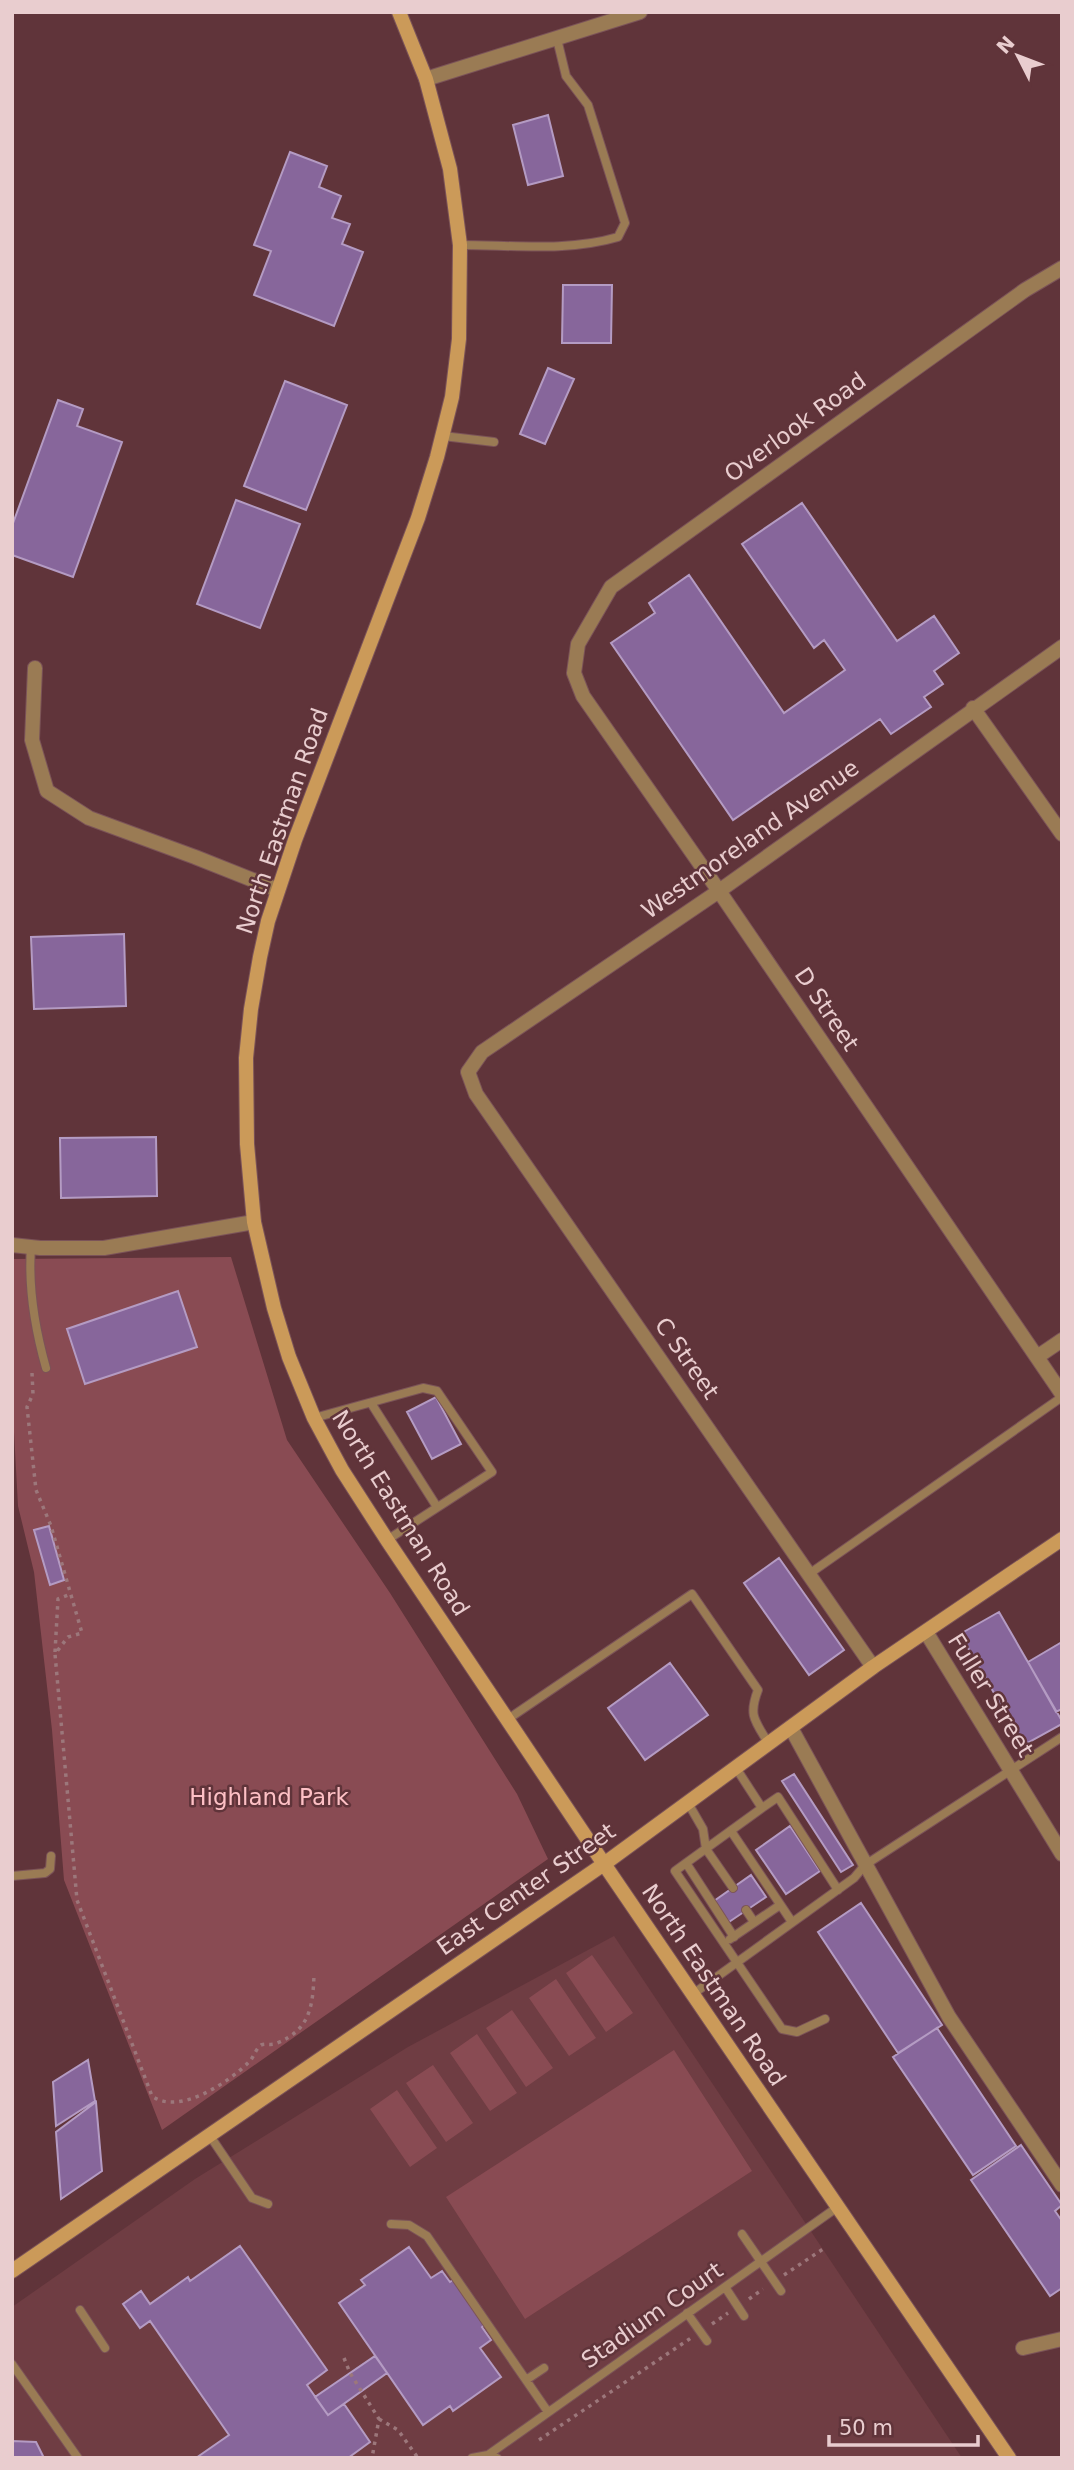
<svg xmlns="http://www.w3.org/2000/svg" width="1074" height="2470" viewBox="0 0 1074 2470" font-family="'DejaVu Sans',sans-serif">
<rect width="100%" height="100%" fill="#60343a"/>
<path fill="#6f3d43" d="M614,1936L962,2458H12V2307L195,2179L408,2047Z"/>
<path fill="#894b53" d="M231,1257L287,1440L390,1593L517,1794L548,1859L162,2130L64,1880L52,1730L34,1572L18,1506L12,1395V1259Z
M592,1955L633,2013L606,2032L566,1973Z
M556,1979L596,2038L569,2056L529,1998Z
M512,2010L553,2068L526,2087L486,2028Z
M477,2034L517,2093L490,2111L450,2053Z
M674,2050L752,2171L525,2319L446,2197Z
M433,2065L473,2123L446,2142L406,2083Z
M397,2090L437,2148L410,2167L370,2109Z"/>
<path fill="#87669b" stroke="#b49bc3" stroke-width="2" d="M548,115L563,176L528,185L513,125Z
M290,152L327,166L319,187L341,196L332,218L350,224L342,244L363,252L334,326L254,295L271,251L254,245Z
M563,285H612L611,343H562Z
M548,368L574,379L545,444L520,434Z
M285,381L347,405L306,510L244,486Z
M58,400L83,409L77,426L122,442L73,577L12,555V526Z
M236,500L300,524L260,628L197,604Z
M802,503L897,641L934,616L959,653L934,671L943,684L924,697L931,707L891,734L880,719L733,820L611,643L655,613L649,603L689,575L784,713L845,670L824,640L814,648L742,544Z
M124,934L126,1006L34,1009L31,937Z
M156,1137L157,1196L61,1198L60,1138Z
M178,1291L197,1347L85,1384L67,1329Z
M436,1397L461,1444L432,1459L407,1412Z
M49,1526L64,1580L50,1585L34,1530Z
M779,1558L844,1650L809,1675L744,1583Z
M999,1612L1062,1721V1724L1024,1745L960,1634Z
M1062,1642V1709L1056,1712L1028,1662Z
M670,1663L708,1715L645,1760L608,1708Z
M794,1774L853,1865L841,1872L782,1781Z
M790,1826L820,1871L786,1894L756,1850Z
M751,1875L766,1897L729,1922L714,1901Z
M861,1903L942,2025L898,2053L818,1932Z
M937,2028L1016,2146L973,2175L893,2057Z
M88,2060L95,2101L56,2126L53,2082Z
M96,2102L102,2171L61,2199L56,2132Z
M1021,2145L1062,2205L1055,2211L1062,2221V2288L1050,2296L971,2180Z
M240,2246L327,2370L307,2385L328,2415L344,2404L370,2442L348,2458H196L229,2435L150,2321L140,2328L123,2304L141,2291L150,2304L188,2277L190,2281Z
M409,2247L431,2278L442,2271L450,2282L453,2280L484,2325L482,2327L491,2340L480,2348L501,2377L453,2411L450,2406L423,2425L339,2303L365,2285L361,2280Z
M375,2356L387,2373L328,2415L315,2397Z
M12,2441L36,2442L44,2458H12Z"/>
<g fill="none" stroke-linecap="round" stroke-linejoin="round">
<defs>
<path id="lane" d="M460,245C511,245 568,252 618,237L625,223L588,105L566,76L557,39
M443,436L494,442
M31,1247C28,1288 35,1329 46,1368
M371,1403L437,1507
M314,1418L423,1388L437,1391L492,1472L387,1540
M809,1574L1062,1397
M508,1719L692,1594L758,1690C748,1716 755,1721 769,1744
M736,1768L762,1808L675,1871L782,2029L797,2032L825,2019
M688,1803L703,1829L706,1849L733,1888
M762,1808L778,1797L838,1890
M731,1831L792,1922
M686,1863L734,1937
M12,1876L45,1873L50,1869L51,1856
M746,1910L754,1922
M730,1939L780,1905
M693,1994L854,1878L865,1865L1062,1737
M210,2136L252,2198L268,2204
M391,2224L409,2225L427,2236L548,2412
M742,2234L781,2291
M725,2287L744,2316
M80,2310L105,2348
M687,2313L707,2341
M12,2364L78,2458
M526,2380L544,2368
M488,2455L839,2206
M472,2458L488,2455L497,2458"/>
<path id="street" d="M426,79L640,12
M1062,268L1025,290L611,587L578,644L574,673L583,696L719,891L1062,1394
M35,668L32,740L47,791L89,818L195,857L278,890
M973,708L1062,834
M12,1245L40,1248H104L254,1222
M1037,1357L1062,1340
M926,1632L1062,1854
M873,1667L476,1094L468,1072L482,1052L719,891L1062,647
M791,1728L949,2017L1062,2185
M1023,2348L1062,2339"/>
<path id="secondary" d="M399,12L426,79L450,169L460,245L459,339L452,397L437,457L418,518L295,840L268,921L260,957L251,1009L246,1058L247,1144L254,1222L274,1308L289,1357L314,1418L342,1470L387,1540L604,1864L1009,2458
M12,2271L604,1864L873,1667L1062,1539"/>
</defs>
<use href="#lane" stroke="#7b5358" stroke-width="10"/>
<use href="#street" stroke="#7b5358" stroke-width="16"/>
<use href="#secondary" stroke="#7b5358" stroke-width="16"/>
<path stroke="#9c777b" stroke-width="3.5" stroke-dasharray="3.5 5" stroke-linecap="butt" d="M32,1373L33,1394L27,1407L36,1490L51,1526L82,1633L68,1637L55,1654L77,1900L152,2096C179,2116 229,2082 249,2062C254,2057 255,2050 261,2045C267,2043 271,2046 277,2043C310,2030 313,2006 314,1974
M55,1652L58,1599L71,1594
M784,2275L823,2249
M749,2299L763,2289
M712,2324L728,2313
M344,2358L350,2373L379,2419L372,2458
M379,2419L398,2430L418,2458
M539,2440L691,2338"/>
<use href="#lane" stroke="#9a7b54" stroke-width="8"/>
<use href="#street" stroke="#9a7b54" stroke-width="14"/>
<use href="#secondary" stroke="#cb9a59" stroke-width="14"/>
</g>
<g text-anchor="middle" stroke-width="5" stroke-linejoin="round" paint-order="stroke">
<g font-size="23" fill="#e9cdcf" stroke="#60343a">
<text transform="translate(795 427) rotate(-36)" y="8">Overlook Road</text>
<text transform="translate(282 821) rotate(-71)" y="8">North Eastman Road</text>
<text transform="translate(750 839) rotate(-35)" y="8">Westmoreland Avenue</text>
<text transform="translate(827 1009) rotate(56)" y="8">D Street</text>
<text transform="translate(687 1358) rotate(55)" y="8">C Street</text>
<text transform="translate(401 1513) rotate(58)" y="8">North Eastman Road</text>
<text transform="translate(991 1695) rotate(58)" y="8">Fuller Street</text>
<text transform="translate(526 1889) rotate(-35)" y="8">East Center Street</text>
<text transform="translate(714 1985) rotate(56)" y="8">North Eastman Road</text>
<text transform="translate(652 2315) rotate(-35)" y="8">Stadium Court</text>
</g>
<g font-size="23" fill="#fdc0c5" stroke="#60343a">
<text x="269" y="1805">Highland Park</text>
</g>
</g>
<rect width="1074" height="2470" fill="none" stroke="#e9cdcf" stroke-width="28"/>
<g transform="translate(1018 56) rotate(312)" stroke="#60343a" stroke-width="5" paint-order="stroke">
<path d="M0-5L12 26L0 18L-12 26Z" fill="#e9cdcf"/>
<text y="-10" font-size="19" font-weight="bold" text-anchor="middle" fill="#e9cdcf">N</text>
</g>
<path d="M829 2435v10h149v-10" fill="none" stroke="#e9cdcf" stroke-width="3.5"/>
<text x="839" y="2435" font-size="21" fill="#e9cdcf" stroke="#60343a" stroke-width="5" paint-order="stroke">50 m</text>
</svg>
